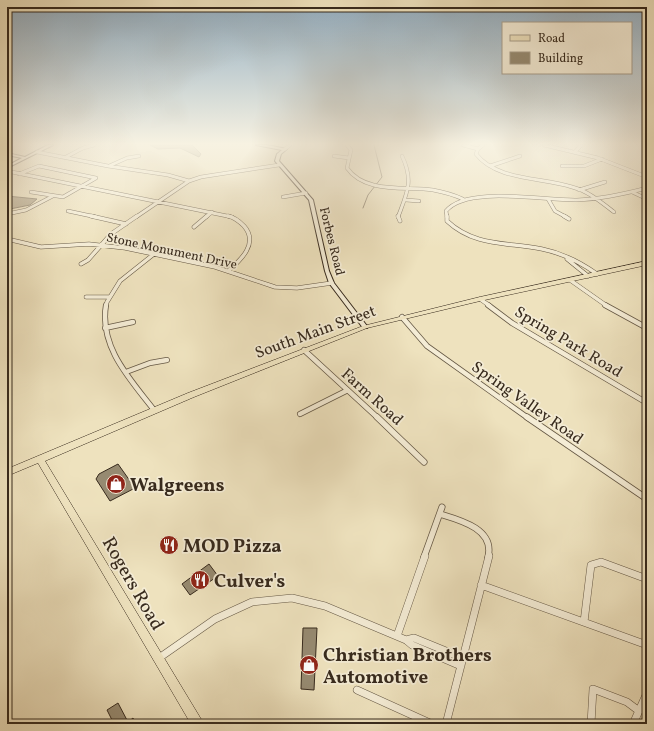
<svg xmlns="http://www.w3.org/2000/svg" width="654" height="731" viewBox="0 0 654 731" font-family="Vollkorn,serif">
<rect width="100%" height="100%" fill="#eee2be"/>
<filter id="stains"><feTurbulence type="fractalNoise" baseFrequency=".005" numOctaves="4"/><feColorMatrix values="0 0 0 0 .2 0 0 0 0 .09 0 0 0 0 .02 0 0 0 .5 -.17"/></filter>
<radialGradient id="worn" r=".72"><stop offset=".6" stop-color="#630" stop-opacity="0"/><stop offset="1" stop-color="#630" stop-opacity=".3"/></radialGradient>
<path fill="#b0a387" stroke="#80735d" d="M150,145H192L201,154L199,157L180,148L158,149Z
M7,196L37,199L30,205L10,209L7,208Z"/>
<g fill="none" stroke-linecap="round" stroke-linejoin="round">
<path stroke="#80735d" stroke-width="1" d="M363,208L368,195L382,177L374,145"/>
</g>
<path fill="#968a71" stroke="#372a1d" d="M118,464L135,488L110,501L96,479L99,474Z
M209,564L218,576L190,595L182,584Z
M303,628H317L314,690L301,689Z
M118,703L128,722L133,718L136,724H114L107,710Z"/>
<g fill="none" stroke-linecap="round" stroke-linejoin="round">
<defs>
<path id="street-far4" d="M347,145L351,150L347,168C365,194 406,186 433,190C444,192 454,195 463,199
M463,145L478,149
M483,145L478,149L476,154C497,181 542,177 572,187C588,191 601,202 614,212
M544,145L598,158L647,177
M285,149L290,145
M37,152L108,166L168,175L189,181
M575,152L581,145
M334,156L349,158
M66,157L83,148L94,145
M109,166L127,158L139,156
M490,166L520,156
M562,166H584L602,159
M7,171L232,217
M19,174L39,166L96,178L63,197L31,192
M579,190L605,182
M632,192L647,199
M283,197L306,193
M548,199L555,211L566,217
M406,200L419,201
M68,211L96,217
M7,214L26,210L53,196
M136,217L189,181L201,177L279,165
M206,217L212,212
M398,217C407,193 414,181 402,156
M447,217L446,211C467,185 545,201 577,200C602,199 624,194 647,188"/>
<path id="street-far3" d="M91,216L126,224
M398,216L400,221
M447,216V221C475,247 507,242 542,249C562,253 580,262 597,274
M564,216L569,219
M194,227L207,216
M7,239L41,247L89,244L125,248L215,267L275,287L297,288L332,283
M567,259L588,276
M81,264L88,260L111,234L137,216
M228,271C241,260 259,243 244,226C240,222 234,217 228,216
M570,280L607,306
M86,297H109
M480,299L490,306
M106,306L107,302L120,281L154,254"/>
<path id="street-far2" d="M106,305C99,347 130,379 154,410
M488,305L512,323L647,403
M605,305L647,328
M402,317L427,346L528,418
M105,328L133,322
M304,350L378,418
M126,372L150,363L167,360
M300,414L346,391"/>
<path id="street-far1" d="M377,417L424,462
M527,417L647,499
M440,514C460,520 495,529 488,557
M424,557L442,507"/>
<path id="street" d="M481,585L647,645
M584,622L591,565L601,562L647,579
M397,636L425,556
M406,640L414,638L463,658
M159,658L215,619L252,602L292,598L325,606L406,640L412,645L461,666
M357,690L432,724
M446,724L489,556
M591,724L593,689L627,702L639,711
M633,724L647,693"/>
<path id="secondary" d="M48,145H53L7,168V166L22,158L7,155V153L25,157Z
M267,145L287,149L281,154L279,161L313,200L329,271L334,283L367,326L368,327L367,328H363L329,283L325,271L309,200L275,161L277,154L282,150L256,145Z"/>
<path id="primary" d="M647,261V265L480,301L367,328L194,397L45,461L204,724H191L38,463L7,476V469L188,393L363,326L480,297Z"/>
</defs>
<use href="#street-far4" stroke="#655845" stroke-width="4"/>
<use href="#street-far3" stroke="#655845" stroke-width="4.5"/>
<use href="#street-far2" stroke="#655845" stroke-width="6"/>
<use href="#street-far1" stroke="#655845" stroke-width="7"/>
<use href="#street" stroke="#655845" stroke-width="8"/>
<use href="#secondary" stroke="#372a1d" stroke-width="2"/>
<use href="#primary" stroke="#372a1d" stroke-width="1"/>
<use href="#street-far4" stroke="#f4ecd5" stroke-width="3"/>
<use href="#street-far3" stroke="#f4ecd5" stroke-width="3.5"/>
<use href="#street-far2" stroke="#f4ecd5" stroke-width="4.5"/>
<use href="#street-far1" stroke="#f4ecd5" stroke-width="5.5"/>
<use href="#street" stroke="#f4ecd5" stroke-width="7"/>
<use href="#secondary" fill="#f4ecd5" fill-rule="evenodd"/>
<use href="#primary" fill="#eee2be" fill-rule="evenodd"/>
</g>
<linearGradient id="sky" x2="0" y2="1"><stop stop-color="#91adc1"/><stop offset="0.58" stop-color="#f7f2e2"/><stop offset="1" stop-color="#f7f2e2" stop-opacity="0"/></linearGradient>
<rect width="654" height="248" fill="url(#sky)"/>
<defs>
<symbol id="shop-disc" viewBox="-11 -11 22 22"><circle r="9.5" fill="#8f2418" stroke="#f4ecd5"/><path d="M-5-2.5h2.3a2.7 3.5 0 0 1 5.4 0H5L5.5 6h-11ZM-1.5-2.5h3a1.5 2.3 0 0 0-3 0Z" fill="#fff"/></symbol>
<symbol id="restaurant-disc" viewBox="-11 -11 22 22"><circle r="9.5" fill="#8f2418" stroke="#f4ecd5"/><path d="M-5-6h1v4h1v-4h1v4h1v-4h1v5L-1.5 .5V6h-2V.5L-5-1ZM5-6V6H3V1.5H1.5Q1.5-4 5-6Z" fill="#fff"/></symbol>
</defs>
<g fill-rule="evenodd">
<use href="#shop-disc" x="105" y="473" width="22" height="22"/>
<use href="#restaurant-disc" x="158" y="534" width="22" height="22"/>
<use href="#restaurant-disc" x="189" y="569" width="22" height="22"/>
<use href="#shop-disc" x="298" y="654" width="22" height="22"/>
</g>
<g text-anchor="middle" stroke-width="3.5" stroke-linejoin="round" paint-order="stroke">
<g font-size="13" fill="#372a1d" stroke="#f4ecd5">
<text transform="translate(333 241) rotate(76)" y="5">Forbes Road</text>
<text transform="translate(172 250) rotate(12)" y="5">Stone Monument Drive</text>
</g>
<g font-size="16" fill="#372a1d" stroke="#f4ecd5">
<text transform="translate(315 331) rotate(-20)" y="6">South Main Street</text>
<text transform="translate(569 341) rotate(31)" y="6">Spring Park Road</text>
<text transform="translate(373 396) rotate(42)" y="6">Farm Road</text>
<text transform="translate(528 402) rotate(35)" y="6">Spring Valley Road</text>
</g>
<g font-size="19" font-weight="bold" fill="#372a1d" stroke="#f4ecd5" text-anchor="start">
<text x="130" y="491">Walgreens</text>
<text x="183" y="552">MOD Pizza</text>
<text x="214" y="587">Culver's</text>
<text x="323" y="661">Christian Brothers<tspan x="323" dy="22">Automotive</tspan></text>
</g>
<g font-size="19" fill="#372a1d" stroke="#f4ecd5">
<text transform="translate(134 583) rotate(60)" y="7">Rogers Road</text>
</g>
</g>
<rect width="654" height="731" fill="none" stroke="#eee2be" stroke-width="24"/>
<rect x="8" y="8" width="638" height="715" fill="none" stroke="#372a1d" stroke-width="2"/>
<rect x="12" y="12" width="630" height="707" fill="none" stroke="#372a1d"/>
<rect x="502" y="22" width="130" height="52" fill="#f4ecd5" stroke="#a89e8b"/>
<rect x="510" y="35" width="20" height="6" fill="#eee2be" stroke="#a89e8b"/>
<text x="538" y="42" font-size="12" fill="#372a1d">Road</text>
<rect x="510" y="52" width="20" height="12" fill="#968a71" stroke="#a89e8b"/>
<text x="538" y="62" font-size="12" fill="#372a1d">Building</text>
<rect width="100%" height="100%" filter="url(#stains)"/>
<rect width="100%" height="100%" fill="url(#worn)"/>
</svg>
